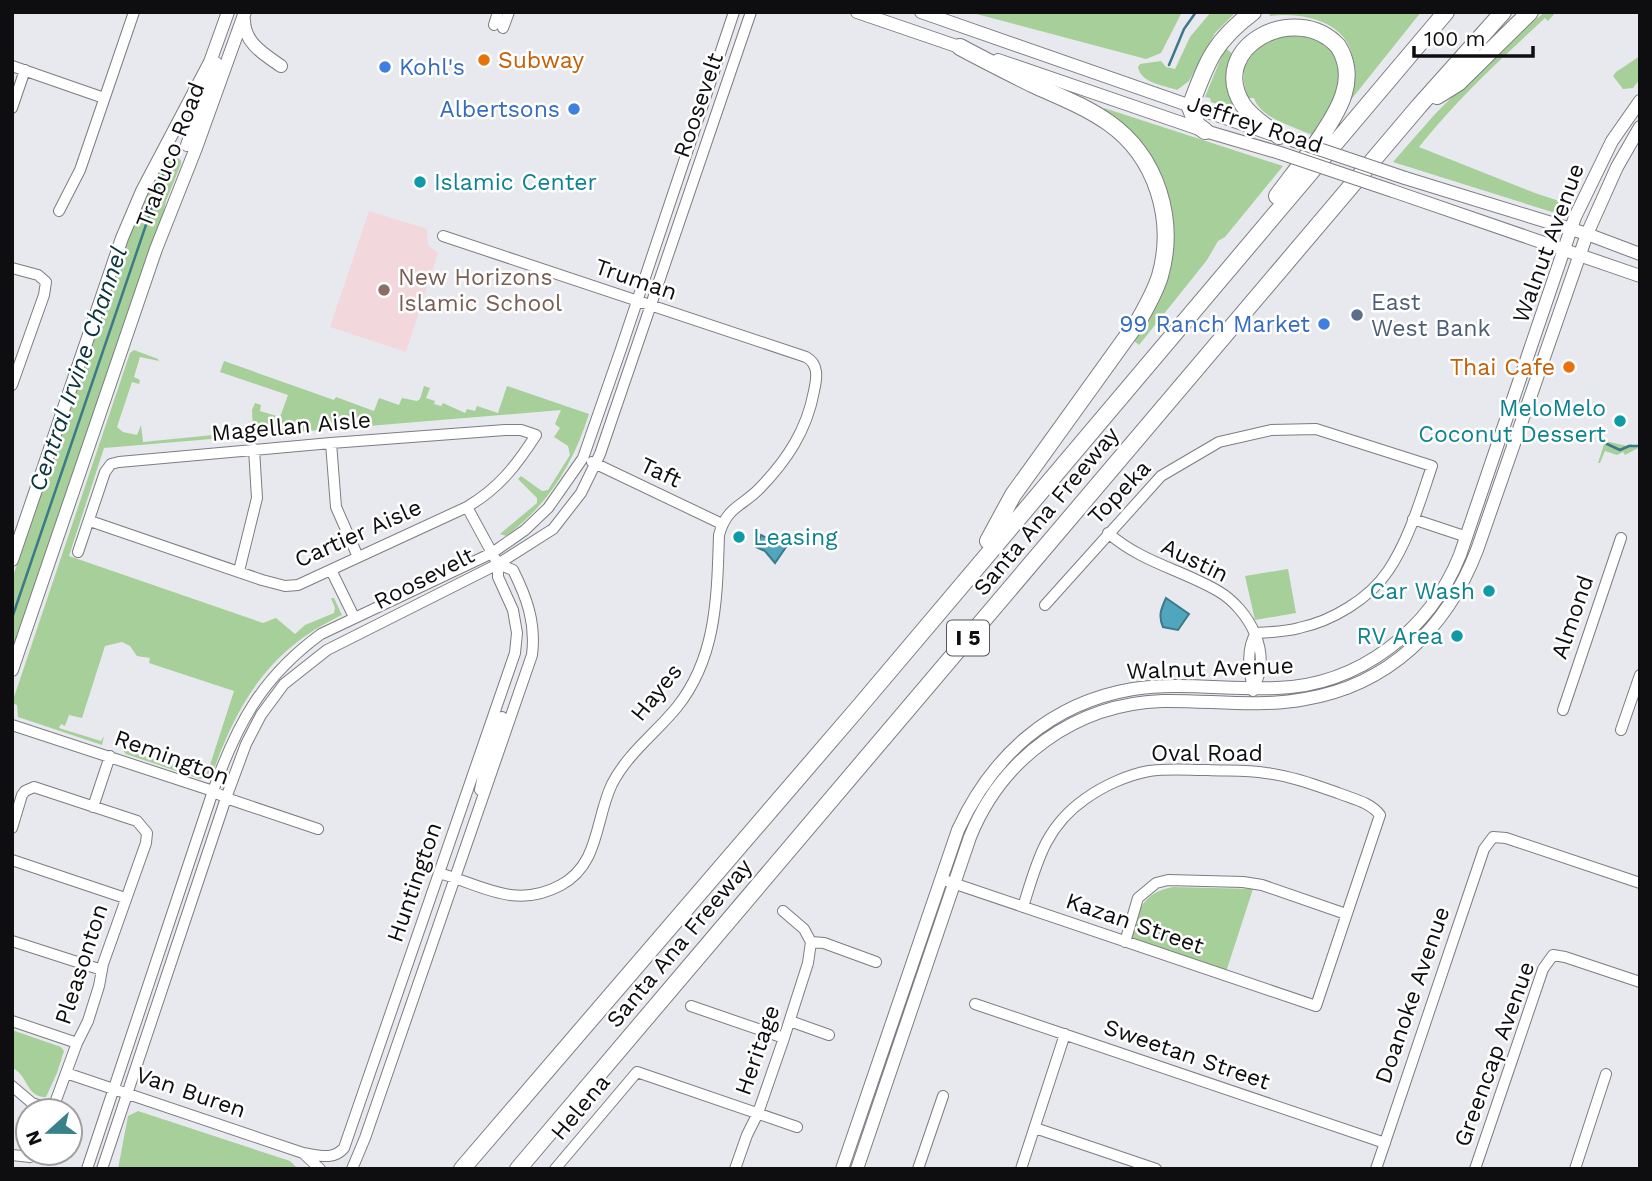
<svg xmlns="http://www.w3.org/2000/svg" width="1652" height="1181" viewBox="0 0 1652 1181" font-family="'Work Sans',sans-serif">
<rect width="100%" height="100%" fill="#e8e9ef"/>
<path fill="#f2d8dc" d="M369,211L427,229L428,245L438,253L406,352L330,327Z"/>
<path fill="#a6cf99" d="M969,12H1182L1161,53L1146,59Z
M1211,12H1236L1215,33L1189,81L1177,90C1163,85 1141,83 1138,67L1140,64L1161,61L1166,67L1175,69L1190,37Z
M1269,12H1421L1350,101L1349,99C1350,88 1353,77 1353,66C1354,23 1304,11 1270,16Z
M1545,12H1556L1548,21L1545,18C1501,59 1456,100 1419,147L1535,193L1568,204L1564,208L1552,212L1393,162L1435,114L1524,25L1535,20Z
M1297,29C1307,34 1323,40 1330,49C1351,75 1329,114 1312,135C1293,126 1260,118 1254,98H1248C1241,81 1241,52 1259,41C1269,35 1285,33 1297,29Z
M1225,48L1233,54L1230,63L1237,107L1232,109L1211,102L1210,98L1205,97Z
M1640,56V79L1633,88L1623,89L1613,76L1616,72Z
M1104,108L1283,166L1225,237L1218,241L1207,260L1139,345L1132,339L1153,308L1167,201L1104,112Z
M168,153L181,160V164L166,201L161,225L12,658V579L121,259L139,212Z
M134,350L158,359L159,361L140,357L134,377L140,380L139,384L132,382L117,427L123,432L137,435L141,425L143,442L253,431L252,410L255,403L261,405L260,411L280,417L288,395L220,372L224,361L334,400L336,397L374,411L379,398L399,405L402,398L417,401L420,399L424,386L430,388L426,398L435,401L434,404L441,406L443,403L465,413L467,409L475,411L477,406L498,413L507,386L589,414C573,464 549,504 506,536L500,534L537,503V498L518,479L521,476L542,491L548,490L570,455L568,446L554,437L560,428L555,424L561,410L104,448L69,556L263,623L276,618L295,634L305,625L334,613L335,608L331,598H334L342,615C271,648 238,701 213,772L200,779L126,754L121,748L126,744L130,745L129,751L199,774L209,768L234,691L149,663L150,658L137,656L130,646L122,642L105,646L82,718L69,715L65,726L61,724L59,728L101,741L104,736L102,745L18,717L17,705L12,703L130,353Z
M1605,441L1627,446L1631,444L1638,448L1625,455L1623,452L1617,455L1605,451L1600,463H1598Z
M1288,569L1296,613L1255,620L1245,576Z
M1173,887L1253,889L1226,972L1131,938C1138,910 1142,893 1173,887Z
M12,1030L61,1047L64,1051L57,1073L46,1097C26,1098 28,1074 12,1068Z
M138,1111L290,1161L298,1169H118L128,1116Z"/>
<path fill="#50a7bd" stroke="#3c7989" stroke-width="2" d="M761,535L771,540H785L786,547L775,563L765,551L756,547Z
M1166,598L1189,614L1178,630L1163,627C1158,616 1161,609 1166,598Z"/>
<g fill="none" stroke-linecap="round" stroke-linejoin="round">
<path stroke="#3c7989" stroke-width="2.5" d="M1169,65L1184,29L1196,12
M1607,444L1620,450L1629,446H1640
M12,618L164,172"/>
<defs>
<path id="minor" d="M494,25L498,12
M503,28L509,12
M12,66L104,98
M12,108L25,70
M59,211L80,170L134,12
M12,268L38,275L46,282L44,295L12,385
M331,443L336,507L358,557
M592,462L722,524
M1413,519L1467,537
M1108,533C1143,563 1180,569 1218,591C1249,609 1274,655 1253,688
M78,552L105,472L111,464L119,462L331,443L505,430H521L536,435C516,466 499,488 467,507L298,585L285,586L262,580L90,521
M331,570L354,617
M239,571L257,498L254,449
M1045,605L1161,476L1219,442L1271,430L1316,429L1432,466C1420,501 1409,540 1388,571C1369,599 1332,621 1299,628C1285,632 1270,632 1256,633
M1253,691C1250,673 1245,650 1256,633
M1563,710L1621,538
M12,725L213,791L226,798L318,829
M1621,730L1640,675
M480,790L484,770L502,717
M93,807L110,756
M12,828L22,795L25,791L34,787L137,821L147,833L146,843L103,964L99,986L88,1021L77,1043L52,1111
M12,860L125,898
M439,873C482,885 515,910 561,885C600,864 595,819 612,784C628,753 655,734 677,707C717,657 717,596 719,535C727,506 742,507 760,488C787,460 807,430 814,391C817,378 819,364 806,357L443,236
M941,879L1316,1006L1380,815C1370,802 1353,799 1338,793C1315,785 1291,776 1266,773C1247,770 1227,771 1208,770C1189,770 1168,768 1149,771C1127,775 1103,786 1085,799C1045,827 1037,862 1023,907
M783,911L804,929L811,942
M12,941L102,970
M811,942L824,943L876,962
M1125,942L1138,898L1156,883L1168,880L1243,882L1262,885L1346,914
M975,1004L1385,1143
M691,1006L784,1038
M12,1021L77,1043
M790,1021L829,1035
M66,1073L303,1153C318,1155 333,1161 344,1148L515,653L517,633L513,610L498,577V564L467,507
M12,1086L32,1103L52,1110
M1035,1128L1156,1169
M303,1153L320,1169
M12,1155L30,1157L36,1153
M87,1169L213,791C237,724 262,677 321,634L492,553L525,530L548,508L583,458L621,349L734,12
M102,1169L226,798L246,744L261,715L284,684L327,650L498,564L553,529L581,493L600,454L751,12
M352,1169L365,1138L532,655C536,623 527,598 513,570L498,564
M555,1169L637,1072L797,1127
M735,1169L747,1135L758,1113L784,1038L808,963L811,942
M918,1169L943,1096
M1021,1169L1065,1034
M1376,1169L1484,849L1493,837L1506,838L1640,883
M1475,1169L1543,969L1553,955L1565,957L1640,982
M1575,1169L1606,1074"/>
<path id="major" d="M857,12L968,50
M921,12L1271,134
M244,20C244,43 265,55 281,66
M998,60L1205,131L1280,153
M187,145L216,63
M1405,178L1587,234L1640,254
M1393,191L1640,276
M12,560L122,238L142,191L210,62L228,12
M12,670L156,249L196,148L245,12
M842,1169L958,830C992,756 1050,703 1133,689C1180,682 1229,690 1277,688C1360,685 1430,630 1460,555L1575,217L1612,141L1640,101
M857,1169L970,837C1002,758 1075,704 1162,701C1209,700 1258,708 1305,699C1389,685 1447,628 1477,550L1587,234L1617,167L1640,127"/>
<path id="highway" d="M960,47C984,60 1008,72 1032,84C1058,96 1085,106 1109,123C1157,157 1176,220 1160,276C1155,292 1147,306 1139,320L1013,495L988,541
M1437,96L1458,83L1530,12
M1205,131L1197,125L1190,107C1207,62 1213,42 1253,12
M1277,196C1296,170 1336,122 1344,93C1349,77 1347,60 1338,46C1296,0 1206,47 1243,105C1252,118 1267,127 1279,136
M462,1169L859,707L1446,12
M518,1169L1419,106L1503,12"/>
</defs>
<use href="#minor" stroke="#7c7d82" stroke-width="12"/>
<use href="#major" stroke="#7c7d82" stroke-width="14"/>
<use href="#highway" stroke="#7c7d82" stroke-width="18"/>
<use href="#minor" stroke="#fff" stroke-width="10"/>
<use href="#major" stroke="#fff" stroke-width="12"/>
<use href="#highway" stroke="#fff" stroke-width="16"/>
<defs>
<path id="major-bridge" d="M1292,140L1405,178
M1280,153L1393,191"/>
</defs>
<use href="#major-bridge" stroke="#7c7d82" stroke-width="14" stroke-linecap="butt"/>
<use href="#major-bridge" stroke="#fff" stroke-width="12"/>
</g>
<g fill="#e8710a" stroke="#fff" stroke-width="2.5">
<circle cx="484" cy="60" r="7"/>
<circle cx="1569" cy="367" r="7"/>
</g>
<g fill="#3f7fe0" stroke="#fff" stroke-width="2.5">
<circle cx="385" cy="67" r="7"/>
<circle cx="574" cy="109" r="7"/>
<circle cx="1324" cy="324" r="7"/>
</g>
<g fill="#0f9aa8" stroke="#fff" stroke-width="2.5">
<circle cx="420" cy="182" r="7"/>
<circle cx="1620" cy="421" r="7"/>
<circle cx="739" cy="537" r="7"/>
<circle cx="1489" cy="591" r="7"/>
<circle cx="1457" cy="636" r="7"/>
</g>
<circle fill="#8d6e63" stroke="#fff" stroke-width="2.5" cx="384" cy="290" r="7"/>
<circle fill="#5c6f8a" stroke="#fff" stroke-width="2.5" cx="1357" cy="315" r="7"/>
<g text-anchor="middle" stroke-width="5" stroke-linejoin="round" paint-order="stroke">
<rect fill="#fff" stroke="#565658" stroke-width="2" x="947" y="620.5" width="42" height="35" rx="5"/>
<g font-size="21" font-weight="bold" fill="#0e0e10">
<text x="968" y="645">I 5</text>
</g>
<g font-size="23" fill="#c56008" stroke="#fff" text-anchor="start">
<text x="498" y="68">Subway</text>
<text x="1555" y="375" text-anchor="end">Thai Cafe</text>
</g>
<g font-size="23" fill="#366cbe" stroke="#fff" text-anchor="end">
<text x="399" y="75" text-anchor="start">Kohl's</text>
<text x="560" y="117">Albertsons</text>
<text x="1310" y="332">99 Ranch Market</text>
</g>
<g font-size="23" fill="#0e0e10" stroke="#fff">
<text transform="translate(698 105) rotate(-71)" y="8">Roosevelt</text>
<text transform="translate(1255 124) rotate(18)" y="8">Jeffrey Road</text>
<text transform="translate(170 155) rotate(-69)" y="8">Trabuco Road</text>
<text transform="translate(1548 243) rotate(-70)" y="8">Walnut Avenue</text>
<text transform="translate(636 279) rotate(19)" y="8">Truman</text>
<text transform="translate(291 426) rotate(-5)" y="8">Magellan Aisle</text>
<text transform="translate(661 472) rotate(25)" y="8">Taft</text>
<text transform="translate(1119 492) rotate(-46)" y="8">Topeka</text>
<text transform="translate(1046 511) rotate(-50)" y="8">Santa Ana Freeway</text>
<text transform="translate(358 533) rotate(-24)" y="8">Cartier Aisle</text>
<text transform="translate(1195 560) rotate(26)" y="8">Austin</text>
<text transform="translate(424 578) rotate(-27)" y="8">Roosevelt</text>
<text transform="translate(1572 617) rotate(-71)" y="8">Almond</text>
<text transform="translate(1210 668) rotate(-2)" y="8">Walnut Avenue</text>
<text transform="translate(656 692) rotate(-51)" y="8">Hayes</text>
<text x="1207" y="761">Oval Road</text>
<text transform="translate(172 757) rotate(20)" y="8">Remington</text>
<text transform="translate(414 882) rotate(-71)" y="8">Huntington</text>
<text transform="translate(1135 923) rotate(19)" y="8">Kazan Street</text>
<text transform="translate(679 943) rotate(-50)" y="8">Santa Ana Freeway</text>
<text transform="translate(81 964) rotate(-72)" y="8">Pleasonton</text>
<text transform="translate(1412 995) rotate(-71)" y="8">Doanoke Avenue</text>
<text transform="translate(757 1050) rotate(-71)" y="8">Heritage</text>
<text transform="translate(1187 1054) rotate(19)" y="8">Sweetan Street</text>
<text transform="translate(1494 1054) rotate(-70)" y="8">Greencap Avenue</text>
<text transform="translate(191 1092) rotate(19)" y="8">Van Buren</text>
<text transform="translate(580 1107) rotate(-50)" y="8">Helena</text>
</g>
<g font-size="23" fill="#0d838f" stroke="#fff" text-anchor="end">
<text x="434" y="190" text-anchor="start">Islamic Center</text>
<text x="1606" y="416">MeloMelo<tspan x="1606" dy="26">Coconut Dessert</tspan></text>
<text x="753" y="545" text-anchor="start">Leasing</text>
<text x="1475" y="599">Car Wash</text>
<text x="1443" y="644">RV Area</text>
</g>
<g font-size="23" fill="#785e54" stroke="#fff" text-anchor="start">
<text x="398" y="285">New Horizons<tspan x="398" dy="26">Islamic School</tspan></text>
</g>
<g font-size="23" fill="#4e5e75" stroke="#fff" text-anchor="start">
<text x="1371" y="310">East<tspan x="1371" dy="26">West Bank</tspan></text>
</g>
<g font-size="24" font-style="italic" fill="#09343d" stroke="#fff">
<text transform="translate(78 369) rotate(-71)" y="8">Central Irvine Channel</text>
</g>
</g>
<rect width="1652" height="1181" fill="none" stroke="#0e0e10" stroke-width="28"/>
<g transform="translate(49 1132) rotate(249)"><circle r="33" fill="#ffffff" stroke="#9f9f9f" stroke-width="2"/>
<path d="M0-5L12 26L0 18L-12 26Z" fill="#3a828a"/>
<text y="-10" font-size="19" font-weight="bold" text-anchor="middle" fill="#0e0e10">N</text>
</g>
<path d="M1414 46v10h119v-10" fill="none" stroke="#0e0e10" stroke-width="3.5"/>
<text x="1424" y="46" font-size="21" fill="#0e0e10" stroke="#ffffff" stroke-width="5" paint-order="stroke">100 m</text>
</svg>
